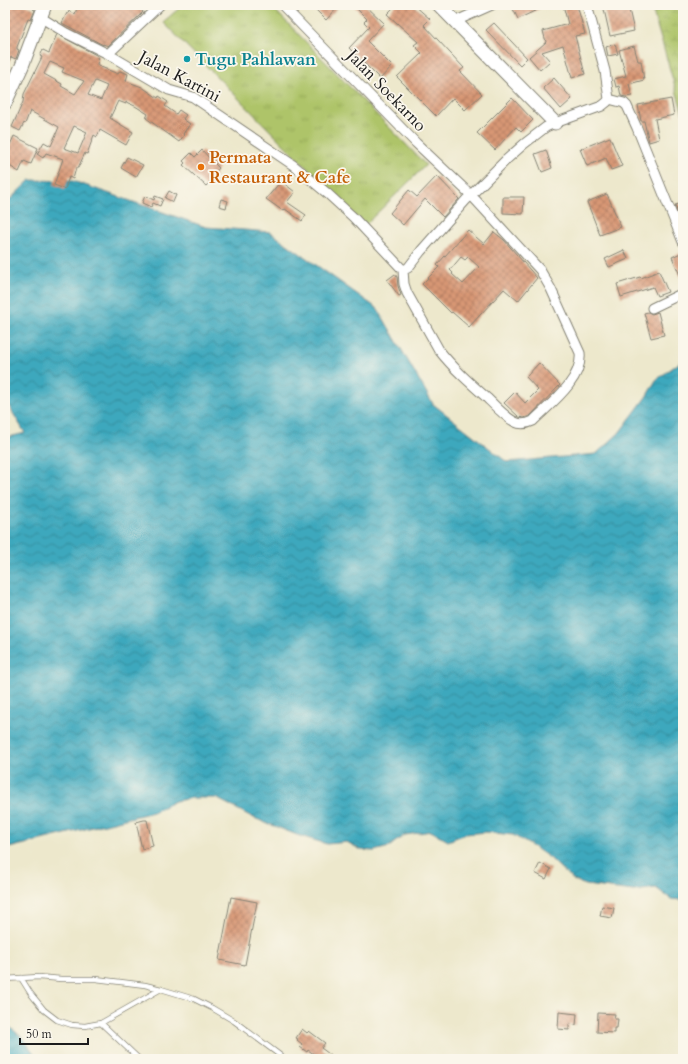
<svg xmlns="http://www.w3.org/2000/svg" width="688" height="1064" viewBox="0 0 688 1064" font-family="Cardo,serif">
<defs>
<pattern id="grass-tufts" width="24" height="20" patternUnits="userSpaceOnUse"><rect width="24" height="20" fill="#aec469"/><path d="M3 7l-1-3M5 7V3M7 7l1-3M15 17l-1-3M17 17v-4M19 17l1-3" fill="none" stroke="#95a85a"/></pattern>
<pattern id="wetland-marsh" width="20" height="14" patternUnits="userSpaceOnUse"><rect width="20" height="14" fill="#aec469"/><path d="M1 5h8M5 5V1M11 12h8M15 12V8" fill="none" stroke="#95a85a"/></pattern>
<pattern id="water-waves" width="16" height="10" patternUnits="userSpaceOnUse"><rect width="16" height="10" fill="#3da8bd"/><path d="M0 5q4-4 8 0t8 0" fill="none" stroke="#328899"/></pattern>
<pattern id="building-cross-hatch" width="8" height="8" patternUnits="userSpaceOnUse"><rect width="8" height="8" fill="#d89774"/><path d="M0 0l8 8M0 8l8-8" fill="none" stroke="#ae7a5e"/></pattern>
</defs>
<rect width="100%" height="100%" fill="#fbf7ec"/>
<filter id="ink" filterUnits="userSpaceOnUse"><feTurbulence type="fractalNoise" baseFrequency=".025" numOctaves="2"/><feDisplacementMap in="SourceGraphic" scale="8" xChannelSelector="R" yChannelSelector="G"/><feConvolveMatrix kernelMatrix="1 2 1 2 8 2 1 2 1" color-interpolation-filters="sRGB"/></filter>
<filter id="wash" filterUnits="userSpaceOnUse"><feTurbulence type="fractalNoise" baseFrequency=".012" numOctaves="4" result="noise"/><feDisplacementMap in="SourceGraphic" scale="16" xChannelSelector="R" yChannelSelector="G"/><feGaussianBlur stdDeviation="0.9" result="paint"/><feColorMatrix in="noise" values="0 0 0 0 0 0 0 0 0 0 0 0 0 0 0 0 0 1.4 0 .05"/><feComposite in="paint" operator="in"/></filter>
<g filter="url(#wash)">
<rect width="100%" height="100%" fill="#ede8cc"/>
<path fill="url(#grass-tufts)" stroke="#657042" d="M183,5H270L426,165L364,226L163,22Z"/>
<path fill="url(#wetland-marsh)" stroke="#657042" d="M651,5H683V114Z"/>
<path fill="url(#water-waves)" stroke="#2c626c" d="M30,180L73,181L206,227L270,232L378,309L433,404L507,462L596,454L619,433L646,397L656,380L683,360V900L671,899L656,888L634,891L586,885L573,880L550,858L537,849L513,835L486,832L465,834L448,841L431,831L405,835L395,842L389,847L374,851L361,850L347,842L327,844L297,835L254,818L216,798H192L175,801L153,812L5,849V438L25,433L5,400V204Z
M5,1023L23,1038L38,1059H5Z"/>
<g id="blocks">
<path fill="url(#building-cross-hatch)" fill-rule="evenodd" d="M5,5H26L34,8L33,9L35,10L31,20L28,19L17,47V49L19,50L16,59L11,57L5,70Z
M78,5H138L143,12L108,46L103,44V45L62,23L67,13L68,14L69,11L75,14Z
M311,5H340L326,20Z
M353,5H365L384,23L367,41L392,66L380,79L349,48L369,27L364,22L367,19Z
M396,5H414L430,19L424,25L464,68L460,71L482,94L465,110L453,98L436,116L397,77L422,53L414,45L418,42L387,14Z
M521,5H547L518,19L513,9Z
M563,5H577L585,34L575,36L585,74L572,78L563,45L542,52L550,61L540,70L529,57L546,42L543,31L568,24Z
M603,5H628L634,31L610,36Z
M494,23L527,58L520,65L486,30Z
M57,34L98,56L97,58H99L97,64L101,66V67L118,74L120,71L128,74L126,81L142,87L158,98L159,96L168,102L165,106L176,114L179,110L186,115L183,119L190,124L183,134L184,135L179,142L146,118L148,114L135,106L126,102V104L118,101L110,118L133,132L126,145L100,130L97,137L94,135L87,154L85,153L78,168H76L73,179L69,177L65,189L54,185L63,159L46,153L43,158L37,154L44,142L51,146L59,127L30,111L25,124L24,123L20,131L12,127L23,102L24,94L42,57L40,56L43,50L49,53ZM50,62L64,68L62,72L84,81L75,94L61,86L62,84L44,74ZM95,81L107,86L101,100L88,95ZM74,126L87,132L78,153L64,148Z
M615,44L618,54L608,56L606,47Z
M634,46L638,61H641L644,80L629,84L632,96L626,97L621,96L619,86L616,87L614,79L626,76L619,50Z
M554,78L572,99L561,109L543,88Z
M512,98L533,120L521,132L516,127L495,150L477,133Z
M671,99L674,115L655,119L659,139L649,142L644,121H641L638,105Z
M14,136L38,148L31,164L24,161L19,172L5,163V156Z
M610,137L622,166L611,170L606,158L587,166L580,149Z
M202,150L210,159L213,156L218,161L215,164L219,168L214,174L216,176L206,186L183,165L185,163L183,161L191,153L195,157Z
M546,150L552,168L542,172L535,154Z
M127,157L143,165L136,177L121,168Z
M437,176L459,199L443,217L425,199L403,225L390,213L409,190L417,197Z
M281,181L295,192L287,202L306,215L302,221L285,209L283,211L266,199Z
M169,191L176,195L173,202L165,198Z
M607,194L621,227L600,235L587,202Z
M145,196L154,200L155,196L163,199L160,206L153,203L151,207L142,203Z
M503,197H524L523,214L503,213Z
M221,199L228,201L226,208L219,206Z
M683,203V215L679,217L675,205Z
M468,230L484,244L494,232L504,240L537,278L518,301L504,289L469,327L452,312L451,313L422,284L439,267L437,265ZM461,257L465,260L468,257L479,267L463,284L452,274L453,273L450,270Z
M624,250L628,259L609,267L605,259Z
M683,252V282L672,257Z
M659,271L668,292L657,296L653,287L621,297L617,284L640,277L641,278Z
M395,274L397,277L398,286L401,295L399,296L387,280Z
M648,312L652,314L658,312L664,335L651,338L644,313Z
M539,363L560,385L530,416L524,418L519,417L504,403L515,392L525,403L538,390L526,377Z
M144,820H147L153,846L142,849L136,822Z
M540,863L551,869L546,879L535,873Z
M231,897L257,902L245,965L219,960Z
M602,906L614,908L612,918L600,916Z
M559,1012L577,1014L576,1025L569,1024V1030L558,1029Z
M598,1013L615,1014L614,1019H618L617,1028H614V1033L597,1032Z
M302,1029L307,1033L309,1031L325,1043L321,1048L336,1059H321L308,1050L307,1052L300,1047L302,1044L297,1040L298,1039L296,1038Z"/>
</g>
</g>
<g filter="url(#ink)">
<use href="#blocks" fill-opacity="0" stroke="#848274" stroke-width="1"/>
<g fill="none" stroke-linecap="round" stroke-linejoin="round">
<defs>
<path id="lane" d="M21,978L31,994L44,1010L57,1020L72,1025L85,1026L101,1023L161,989
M5,979L39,977L61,979H96L145,985L161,989L194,999L212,1008L234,1021L285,1059
M101,1023L139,1059"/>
<path id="street" d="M282,5L416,143L471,195L540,270L551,289L580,353C583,380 550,404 533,421C527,424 521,425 515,422C505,417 495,406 487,398C470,383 453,368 439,350L407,293L404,284L403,270
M40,17L66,33L108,54L169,90L193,97L293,165L328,194L353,217L403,270
M456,21L492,5
M108,54L160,5
M609,99L624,103L627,106L637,128L683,242
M403,270L408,268L421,251L466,200L506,160L524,144L546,127L555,123L602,106L607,102L609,99L605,71L587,5
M652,308L683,293"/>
<path id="secondary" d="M439,5L555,123
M5,103L22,66L45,5"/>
</defs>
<use href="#lane" stroke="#848274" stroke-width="6"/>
<use href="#street" stroke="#848274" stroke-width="11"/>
<use href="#secondary" stroke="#848274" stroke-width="15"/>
<use href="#lane" stroke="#fff" stroke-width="4.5"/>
<use href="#street" stroke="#fff" stroke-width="9"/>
<use href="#secondary" stroke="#fff" stroke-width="13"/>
</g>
</g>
<circle fill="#0f9aa8" stroke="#fbf7ec" stroke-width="1.5" cx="187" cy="59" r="4"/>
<circle fill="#e8710a" stroke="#fbf7ec" stroke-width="1.5" cx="201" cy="167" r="4"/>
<g text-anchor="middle" stroke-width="3.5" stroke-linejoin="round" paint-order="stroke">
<g font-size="17" font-weight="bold" fill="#0d838f" stroke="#fbf7ec" text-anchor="start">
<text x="195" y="65">Tugu Pahlawan</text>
</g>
<g font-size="17" fill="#1c1c1c" stroke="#fbf7ec">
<text transform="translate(180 76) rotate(28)" y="6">Jalan Kartini</text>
<text transform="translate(387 90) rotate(46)" y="6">Jalan Soekarno</text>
</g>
<g font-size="17" font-weight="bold" fill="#c56008" stroke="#fbf7ec" text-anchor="start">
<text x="209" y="163">Permata<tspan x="209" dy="20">Restaurant &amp; Cafe</tspan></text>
</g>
</g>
<rect width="688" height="1064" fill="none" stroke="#fbf7ec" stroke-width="20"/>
<path d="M20 1038v6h68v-6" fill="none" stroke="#1c1c1c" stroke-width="2"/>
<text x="26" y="1038" font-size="12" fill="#1c1c1c" stroke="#fbf7ec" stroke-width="3" paint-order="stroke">50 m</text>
</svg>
